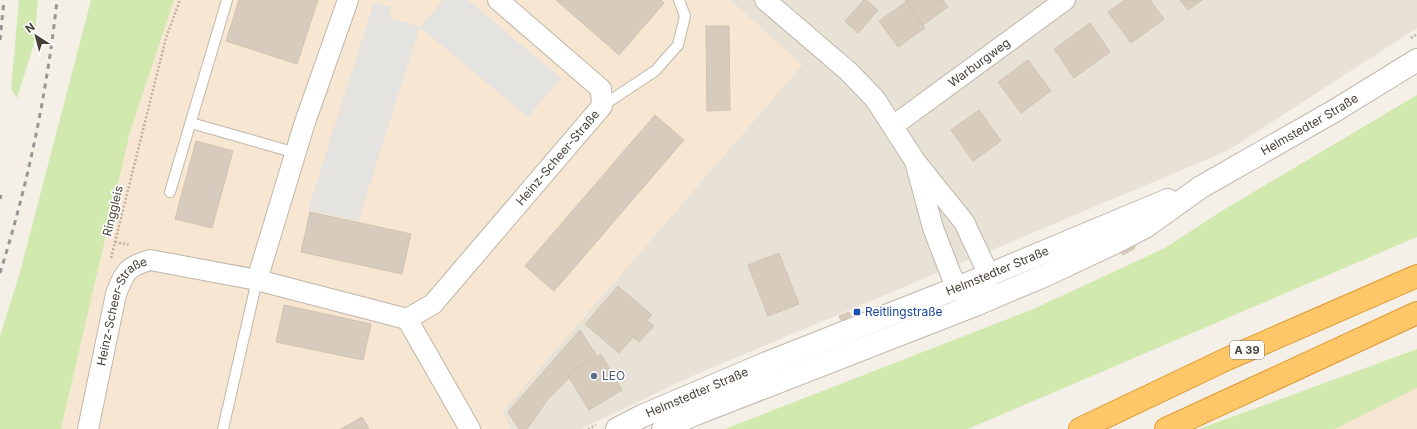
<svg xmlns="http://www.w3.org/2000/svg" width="1417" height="429" viewBox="0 0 1417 429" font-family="Inter,sans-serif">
<rect width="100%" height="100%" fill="#f4f0e7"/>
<path fill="#e8e1d5" d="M730,0H1417V28L1227,151L690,377L581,429H511L502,412L802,65Z"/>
<path fill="#f6e6d2" d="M174,0H730L802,65L502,412L511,429H61L130,132Z
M1417,388V429H1335L1355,418Z"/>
<path fill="#d1e9af" d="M19,0H38L34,44L17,98L11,89Z
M91,0H174L130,132L61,429H0V336L20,272Z
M1417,95V237L968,429H725L1031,310L1165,248L1220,212Z
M1417,349V388L1335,429H1199Z"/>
<path fill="#e5e3df" d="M443,0H468L561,78L528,117L420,27L358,221L308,210L374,2L391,7L389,17L420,27Z"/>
<path fill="#d6cbbd" stroke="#d1c3b0" d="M239,0H318L297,64L226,41Z
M556,0H661L664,3L619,55Z
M864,0H866L878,10L858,33L845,21Z
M905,0H943L948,7L923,25Z
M1125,0H1150L1164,19L1131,43L1108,12Z
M1180,0H1202L1188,10Z
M906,2L925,28L898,47L879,21Z
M1090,23L1110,52L1074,78L1054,49Z
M706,26H729L730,110L707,111Z
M1028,60L1051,91L1021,113L998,82Z
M979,110L1001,141L973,161L951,130Z
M655,115L684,140L554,291L525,266Z
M196,141L233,151L212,228L175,219Z
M310,212L411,234L402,274L301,252Z
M1133,243L1135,248L1123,255L1120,250Z
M779,253L799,304L768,316L748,265Z
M618,286L652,315L647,320L654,326L639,342L633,337L619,353L585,324Z
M284,305L371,324L363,360L276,342Z
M849,312L851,316L841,320L839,316Z
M580,330L597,356L567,374L570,377L548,399L527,429H519L508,412Z
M601,354L622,390L589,410L567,374Z
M362,417L369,429H341Z"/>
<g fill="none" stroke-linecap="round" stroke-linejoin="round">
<defs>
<path id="service" d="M602,106L655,71L678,45L685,16L679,0
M191,123L296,153
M170,192L227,0
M223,429L257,280"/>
<g id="minor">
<path d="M765,0L848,71L875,99L915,161L964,222L989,275L975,305L957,288L950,272L933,228L915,161"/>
<path id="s1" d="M893,126L1065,0"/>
<path d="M257,280L304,125L348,0"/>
<path d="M407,319L470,429"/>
<path id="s2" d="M88,429L116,294C125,271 127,267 150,260L257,280L407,319L433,304L602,106L601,89L498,0"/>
</g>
<g id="tertiary">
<path id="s3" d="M617,429L642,416L767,363L967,284L1168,200"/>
<path id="s4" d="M663,429L693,415L975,305L1046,275L1114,243L1145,227L1201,187L1336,110L1417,60"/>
</g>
<path id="motorway" d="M1080,429L1227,359L1417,276
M1166,429L1417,313"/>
</defs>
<use href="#service" stroke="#c0b7aa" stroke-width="12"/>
<use href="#minor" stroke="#c0b7aa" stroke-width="22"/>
<use href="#tertiary" stroke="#c0b7aa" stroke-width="24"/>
<use href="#motorway" stroke="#e09a35" stroke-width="24"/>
<path stroke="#c2b29b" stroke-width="2.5" stroke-dasharray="2 2" stroke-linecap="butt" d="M1411,38L1417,34
M115,242L130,245
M111,258L166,38L180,0
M588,429L596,425"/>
<use href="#service" stroke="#fff" stroke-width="10"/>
<use href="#minor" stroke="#fff" stroke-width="20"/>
<use href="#tertiary" stroke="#fff" stroke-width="22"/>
<use href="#motorway" stroke="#ffc767" stroke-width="22"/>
<path stroke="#979797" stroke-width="3" stroke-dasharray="5 5" stroke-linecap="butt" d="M0,40L4,0
M0,199L1,195
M0,273C28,184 47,93 57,0"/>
</g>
<rect fill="#1a4fb4" stroke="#fff" stroke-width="1.5" x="853" y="308" width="8" height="8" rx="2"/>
<circle fill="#5c6f8a" stroke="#fff" stroke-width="1.5" cx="594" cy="376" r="4"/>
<g text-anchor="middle" stroke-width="3.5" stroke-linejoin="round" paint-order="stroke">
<rect fill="#fff" stroke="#7e7972" stroke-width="1" x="1230" y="341" width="34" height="18" rx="3"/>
<g font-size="11" font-weight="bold" fill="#474036">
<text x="1247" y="354">A 39</text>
</g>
<g font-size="12" fill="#474036" stroke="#fff">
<text dy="4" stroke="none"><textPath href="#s1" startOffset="107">Warburgweg</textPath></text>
<text dy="4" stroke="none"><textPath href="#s4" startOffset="717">Helmstedter Straße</textPath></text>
<text dy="4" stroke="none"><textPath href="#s2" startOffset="675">Heinz-Scheer-Straße</textPath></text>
<text transform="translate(113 211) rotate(-76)" y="4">Ringgleis</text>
<text dy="4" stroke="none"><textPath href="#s3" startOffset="412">Helmstedter Straße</textPath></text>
<text dy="4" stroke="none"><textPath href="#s2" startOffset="125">Heinz-Scheer-Straße</textPath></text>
<text dy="4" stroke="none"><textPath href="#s3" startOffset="88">Helmstedter Straße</textPath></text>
</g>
<g font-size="12" fill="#164399" stroke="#fff" text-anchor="start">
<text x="865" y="316">Reitlingstraße</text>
</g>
<g font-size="12" fill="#4e5e75" stroke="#fff" text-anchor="start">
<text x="602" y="380">LEO</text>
</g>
</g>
<g transform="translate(36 36) rotate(324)" stroke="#ffffff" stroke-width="3" paint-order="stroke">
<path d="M0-3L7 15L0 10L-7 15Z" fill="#474036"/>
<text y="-6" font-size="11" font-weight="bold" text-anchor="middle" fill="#474036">N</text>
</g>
</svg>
